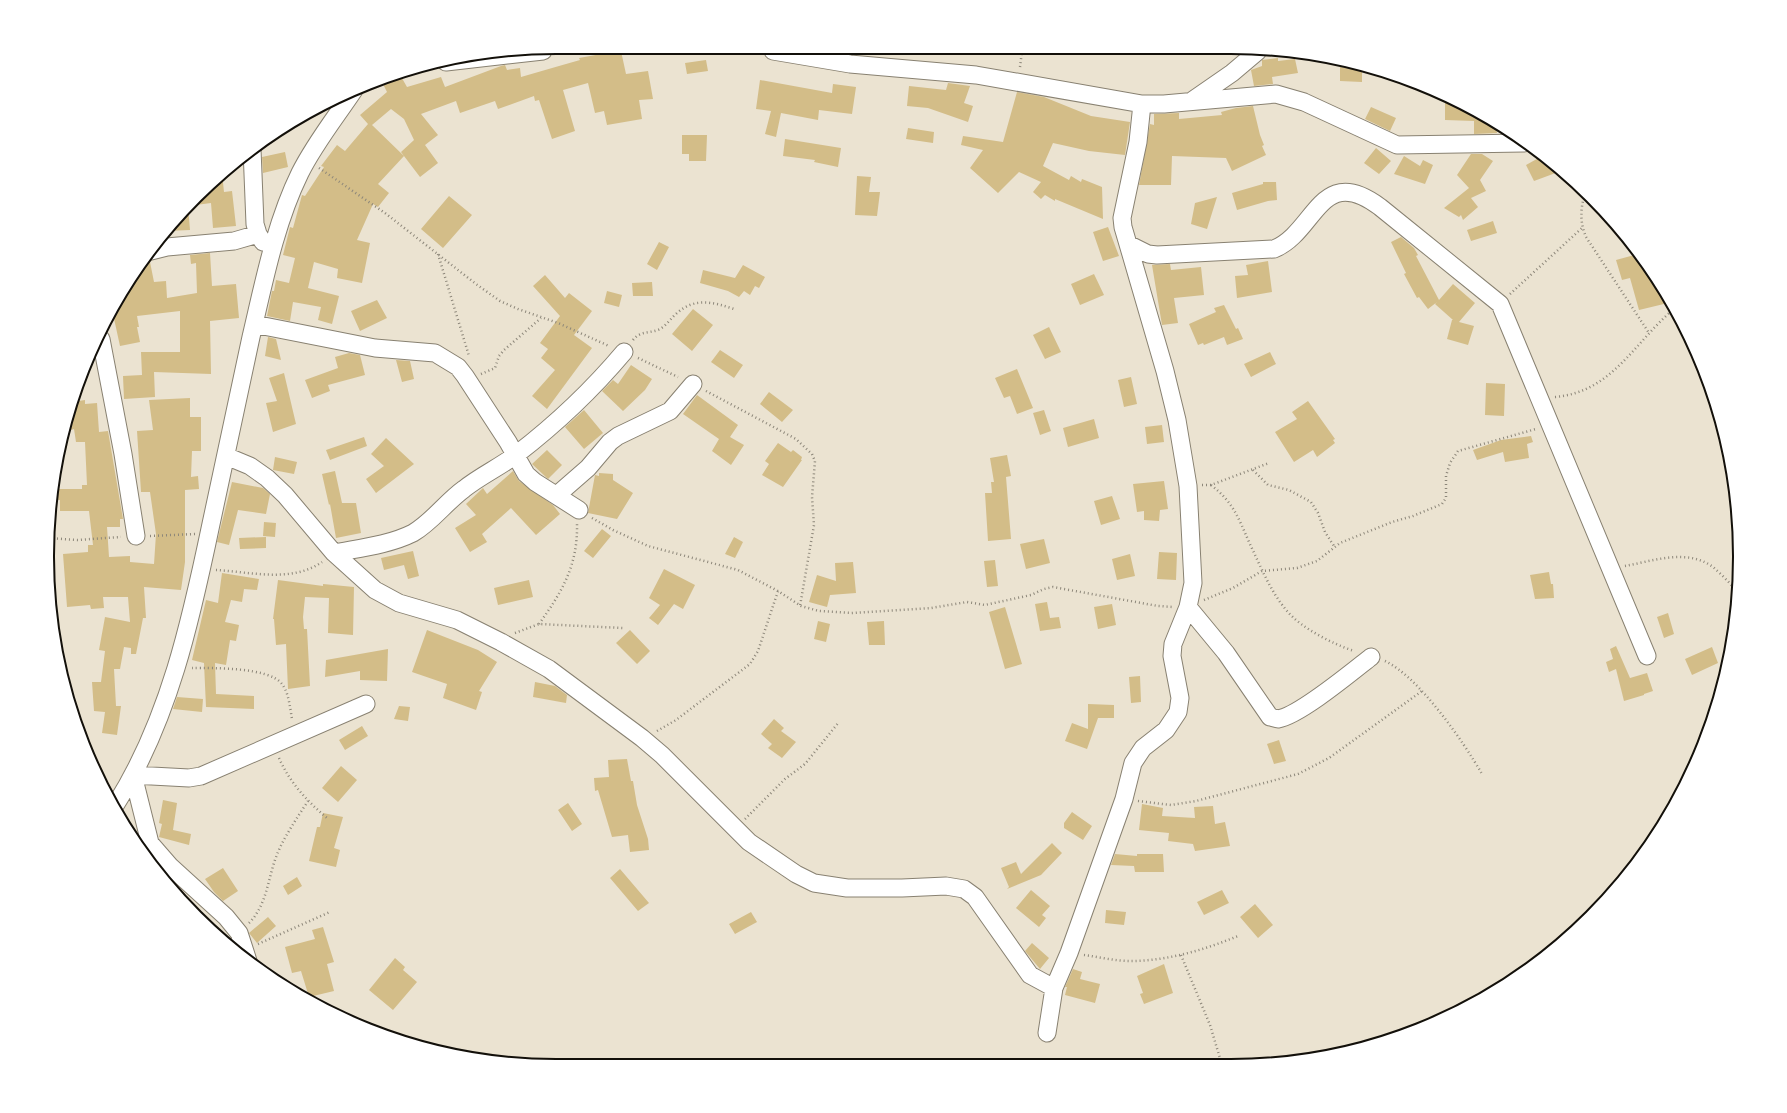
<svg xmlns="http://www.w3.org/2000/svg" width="1787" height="1113" viewBox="0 0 1787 1113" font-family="'DM Sans',sans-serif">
<rect width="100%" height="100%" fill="#ebe3d1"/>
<path fill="#d3bd88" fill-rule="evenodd" d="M618,51H621L626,74L648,71L653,99L639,100L642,119L607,125L604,111L595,113L588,83L563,90L575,131L552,139L539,100L535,101L534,96L498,109L495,101L460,113L456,101L421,114L438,135L425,145L438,163L420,177L404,156L378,184L389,193L378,207L373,204L357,240L370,243L362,283L337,278L338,269L314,262L308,288L339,296L332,324L318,320L321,307L293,302L290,321L267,316L272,291H274L276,280L289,283L295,258L283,255L290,227L293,228L302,195L305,196L324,167L321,166L337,145L345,151L368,124L360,115L387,92L383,84L389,80L387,76L399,73L407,87L441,77L445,87L501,66L505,65L507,70L520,68L521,77L559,66L580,60L579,58ZM391,109L404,119L414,140L401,152L404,156L372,125Z
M1278,58V61L1295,59L1298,73L1272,77L1273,84L1254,86L1251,70L1262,66V60Z
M706,60L708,71L687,74L685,63Z
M1340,67L1362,69V82L1340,81Z
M760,80L832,93L833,84L856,87L852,114L819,110L818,120L781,113L776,137L765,134L771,111L756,109Z
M948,83L970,86L964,103L973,106L968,122L928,108L907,106L909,86L946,90Z
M1017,92L1044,97L1091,116L1130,122L1125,155L1089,151L1053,143L1043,166L1069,180L1071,176L1081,182L1082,179L1102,187L1103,219L1055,199V201L1045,195L1041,199L1033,192L1041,182L1019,172L998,193L970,168L983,150L961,145L963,136L1003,142Z
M1445,97L1496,127L1497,133L1474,134V121L1445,120Z
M1253,106L1260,135L1264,145L1262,146L1266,155L1232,171L1226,158L1172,156L1171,185H1139L1150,124L1154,125V114L1179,113V119L1222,115L1221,112L1236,108Z
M1371,107L1396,118L1390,131L1365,119Z
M908,128L934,132L933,143L906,139Z
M682,135H707L706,161H689V154H682Z
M785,139L841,148L838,167L814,162L815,160L783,156Z
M1376,148L1391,161L1379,174L1364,163Z
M285,152L288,167L263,173L262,157Z
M1471,154H1482L1493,161L1480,180L1486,191L1471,198L1478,207L1463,220L1461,215L1459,217L1444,208L1469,188L1457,175Z
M1544,155L1561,171L1534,181L1526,165Z
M1404,156L1420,166L1423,160L1433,165L1425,184L1394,174Z
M222,173L224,192L232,191L236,226L213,228L211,203L188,206L196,196Z
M857,176L871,177L869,192H880L877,216L855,215Z
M1263,182H1276L1277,200L1268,201L1237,210L1232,193L1263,184Z
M449,196L472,215L443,248L421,229Z
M1217,197L1207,229L1191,224L1195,203Z
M188,206L190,230L167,231L180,216Z
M1493,221L1497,233L1471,241L1467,230Z
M1108,227L1119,256L1103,261L1093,232Z
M1401,237L1414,248L1418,255L1416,256L1439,300L1453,284L1475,303L1459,322L1474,326L1468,345L1447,339L1452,320H1453L1435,304L1437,302L1428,309L1419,297L1417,298L1404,274L1406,273L1391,242Z
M659,242L669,247L657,270L647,264Z
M210,253L212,286L236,284L239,318L210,321L211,374L154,372L155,397L124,399L123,376L142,375L141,352H180V311L137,316L139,327H137L140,342L120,346L113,314L133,273L141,264L150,262L154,282L166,281L167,298L197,293L196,263L191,264L190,255Z
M1638,254L1665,292L1668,303L1639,310L1630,278L1622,280L1616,260Z
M1268,261L1272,292L1237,298L1235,276L1248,275L1246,265Z
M1170,264L1171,270L1201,267L1204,295L1174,298L1178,323L1162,325L1152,265Z
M743,265L765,277L759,288L755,286L750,295L744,291L739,297L728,291L700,283L703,270L735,278Z
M1094,274L1104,295L1080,305L1071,284Z
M545,275L565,298L569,293L592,311L574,335L592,348L547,409L532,396L555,370L541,358L548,349L540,343L560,316L533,286Z
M652,282L653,296H633L632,283Z
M607,291L622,295L619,307L604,303Z
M377,300L387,318L360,331L351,311Z
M1224,305L1236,329L1238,328L1243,339L1227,345L1224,337L1204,345L1203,343L1198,345L1189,324L1216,312L1214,308Z
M693,309L713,325L692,351L672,334Z
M1049,327L1061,352L1045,359L1033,335Z
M268,337L276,339L281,360L265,356Z
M720,350L743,365L734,378L711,362Z
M1270,352L1276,364L1251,377L1244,364Z
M349,353L360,355L365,375L328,385L330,391L312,398L305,380L338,368L335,357Z
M396,360L410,361L414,379L402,382Z
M631,365L652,379L645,390L623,411L602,391L613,380L618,384Z
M1017,369L1033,408L1017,414L1010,396L1004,398L995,378Z
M284,373L296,424L273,432L266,403L277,401L269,378Z
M1131,377L1137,404L1124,407L1118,380Z
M1486,383L1505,384L1504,416L1485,415Z
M769,392L793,410L782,422L760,404Z
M697,395L738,425L730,437L744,445L731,465L712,451L719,439L683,414Z
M190,398V417H201V451H192L191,477L198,476L199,489L185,490V562L181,590L144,587L146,618H143L136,654H131V648L124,647L120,669H114L116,706H121L117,735L102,733L105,712L94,711L92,682H101L105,651L99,650L105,617L130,622L128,597H103L104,608L91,609L90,605L67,607L63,554L88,552V545H93L89,511H60V500H53L54,489H82V485H87L85,442H76L74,429L68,431L66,422L72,402L85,400V404L97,403L99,432L108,431L123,519H120V527H107L109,557L130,556V562L154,564L156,534L150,492H141L137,431L153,430L149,400Z
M1308,401L1335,439L1333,440L1335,443L1317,457L1313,450L1294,462L1275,432L1297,419L1292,412Z
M584,410L603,433L584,449L565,427Z
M1044,410L1051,431L1040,435L1033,413Z
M1094,419L1099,438L1068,447L1063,428Z
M1162,425L1164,442L1147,444L1145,427Z
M1531,436L1533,442L1527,444L1529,458L1505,462L1503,452L1477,460L1473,450L1501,440Z
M364,437L367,446L330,460L326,450Z
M386,438L414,464L376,493L366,479L384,466L371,454Z
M778,443L791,452L793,450L802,457L801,460H802L783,487L762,475L769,464L765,461Z
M547,450L562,465L548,479L532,464Z
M1007,455L1011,476L1006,477L1011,539L988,541L985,493H992L991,482H994L990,458Z
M275,457L297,462L294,474L273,470Z
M335,471L342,503H356L361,533L336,538L330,504L329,505L322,474Z
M513,471L519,481L553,505L560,514L536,535L511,508L482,534L487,542L470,552L455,528L476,515L466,504L483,488L487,494Z
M599,473L613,474V480L633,493L617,519L588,513L595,475L599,476Z
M1164,481L1168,509L1160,510L1159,521L1144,520V511L1137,512L1133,484Z
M232,482L263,488L270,494L266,514L238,510L229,545L217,542Z
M1112,496L1120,519L1101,525L1094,501Z
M264,522L276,523L275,537L263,536Z
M602,529L611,536L593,558L584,551Z
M266,537V548L240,549L239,538Z
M734,537L743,542L735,558L725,554Z
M1044,539L1050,563L1026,569L1020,544Z
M413,551L419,576L408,579L404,565L384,570L381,558Z
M1159,552L1177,553L1176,580L1157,579Z
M1130,554L1135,576L1117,580L1112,559Z
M995,560L998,586L987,587L984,561Z
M853,562L856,593L830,595L827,607L809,602L817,575L836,581L835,563Z
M664,569L695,585L683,609L674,604L658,625L649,618L660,605L649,598Z
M1549,572L1551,584H1553L1554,598L1535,599L1530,575Z
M222,573L259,579L257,590L244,589L242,602L231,600L225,622L239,625L236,641L230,640L226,665L215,663L216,694L254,696V709L206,707L204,663L192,660L206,600L218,603Z
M278,580L323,586V584L354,587L353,635L328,633L329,598L305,597L303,617L304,629H307L310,686L288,689L286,644L276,645L274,619H273Z
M529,580L533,597L498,605L494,588Z
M1047,602L1050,618L1059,617L1061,628L1040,631L1035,604Z
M1112,604L1116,625L1098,629L1094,607Z
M1005,607L1022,664L1005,669L989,612Z
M1668,613L1674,634L1664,638L1657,617Z
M818,621L830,624L826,642L814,639Z
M884,621L885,645H869L867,622Z
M427,630L478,650L497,662L479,691L482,692L476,710L443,698L447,684L412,672Z
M630,630L650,651L637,664L616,643Z
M1616,646L1630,678L1647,673L1653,691L1644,694V695L1624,701L1616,669L1609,672L1606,662L1613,659L1610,649Z
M1712,647L1718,663L1692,675L1685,659Z
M388,649L387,681L360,680V671L325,677L326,660Z
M1140,676L1141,702L1131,703L1129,677Z
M535,682L555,686L567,695L566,703L533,697Z
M177,697L203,699L202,712L173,709Z
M1088,704L1114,705V718H1098L1087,749L1065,741L1072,723L1088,729Z
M399,706L410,707L408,721L394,719Z
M774,719L784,728L781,731L796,742L782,758L768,748L772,744L761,734Z
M362,726L368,736L345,750L339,740Z
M1279,740L1286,761L1274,764L1267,744Z
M627,759L631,781H633L637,805L648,839L649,850L630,852L628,835L612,837L598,790L595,791L594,778L609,777L608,760Z
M341,766L357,780L338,802L322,788Z
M163,800L177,803L173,830L191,834L189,845L159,837L162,824L159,823Z
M568,803L582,824L572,831L558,810Z
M1142,804L1163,808L1162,816L1195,818L1194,807L1213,806L1215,824L1225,822L1230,846L1195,851L1193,844L1168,841L1169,833L1139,830Z
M1072,812L1092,826L1083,840L1064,828V823Z
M323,813L343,817L334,848L340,850L336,867L309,861L317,827H320Z
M1052,843L1062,853L1041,875L1007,889L1009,887L1001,868L1016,862L1021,874Z
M1115,854L1137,856V854H1163L1164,872H1135L1134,866L1111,865Z
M223,868L238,891L223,901L214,892L205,879Z
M620,869L649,903L638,911L610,878Z
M297,877L302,886L288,895L283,886Z
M1031,890L1050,906L1042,915L1046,918L1039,927L1016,908Z
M1222,890L1229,903L1204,915L1197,902Z
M1255,904L1273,925L1258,938L1240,917Z
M1106,910L1126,912L1124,925L1105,923Z
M751,912L757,922L735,934L729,924Z
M268,917L276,926L257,943L249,933Z
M323,927L334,962L327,964L334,991L309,997L301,971L292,973L285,947L315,939L312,930Z
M1032,943L1049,958L1040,969L1025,951Z
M395,958L405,967L403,970L417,982L393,1010L369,990Z
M1164,964L1173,993L1144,1004L1140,994L1143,993L1137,976Z
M1073,969L1082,972L1080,979L1100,984L1095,1003L1065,995L1067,987H1065Z"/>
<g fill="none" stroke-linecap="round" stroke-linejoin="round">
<defs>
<path id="street" d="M773,51L850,64L976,75L1142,104H1164L1276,94L1304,102L1397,145L1524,143
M446,62L543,51
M1193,100L1232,73L1258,51
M252,149L255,224L258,234L263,242
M1128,244L1148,254L1157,255L1274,249C1316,232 1320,162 1380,207L1500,304L1647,656
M151,251L167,247L234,241L258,234
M254,324L375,348L435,353L458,367L465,376L508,442L526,474L535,482L579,510
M101,339L123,454L136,536
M226,456L250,466L267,478L285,495L334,553L375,590L399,603L457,620L501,642L549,669L642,738L662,755L749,842L796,874L814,883L847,888H902L946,886L964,889L975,897L1030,975L1054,988
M557,495L588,468L610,442L618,436L670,411L693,384
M334,553C360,548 389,545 413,533C432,522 446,502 464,489C480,476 500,467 517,454C556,424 592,390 624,352
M1188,607L1226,653L1270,717C1272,717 1276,719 1278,719C1299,716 1353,671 1371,657
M116,804C169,720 191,620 211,524C224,462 238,400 251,337C264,282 275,224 300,173C315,143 336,117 354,90
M248,961L239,933L226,917L170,866L150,843L133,775L189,778L201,776L366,704
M1047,1033L1054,988L1069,953L1124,799L1133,763L1143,748L1166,730L1178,712L1180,698L1172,656L1173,644L1188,607L1193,583L1188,486L1177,420L1165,371L1123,227L1122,218L1138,142L1142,104"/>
</defs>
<use href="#street" stroke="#888171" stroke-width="19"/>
<path stroke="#8d877a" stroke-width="2.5" stroke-dasharray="1 3" stroke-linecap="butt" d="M1020,67L1022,51
M319,168L385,213L476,284L500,301L518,309L558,323L609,346
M1585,194C1580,209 1580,223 1586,237L1649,333
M438,254L469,356
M1510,294L1582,228
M633,340C641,330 650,334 660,329C666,326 671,318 676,314C694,297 713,302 734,309
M638,358L678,377
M481,374L495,368L499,356L504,350L541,318
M706,391L796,439L812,454L815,461L812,497L814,525L800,606
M1555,397C1613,392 1634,342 1675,308
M1253,470L1268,485L1289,490L1311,502L1318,513L1325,532L1334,546
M1202,485H1211L1269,463
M1211,485C1233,502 1238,517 1249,542C1260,565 1270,591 1287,611C1301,628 1333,644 1354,651
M592,518L613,530L648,546L738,570L778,591L801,606L819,611L851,613L931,608L967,602L985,605L1031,595L1044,589L1053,587L1158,606L1173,607
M150,536L195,534
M49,538L77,540L121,537
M1625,566C1653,561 1687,548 1713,567C1720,573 1727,580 1733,587
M216,570C251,572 292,583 322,562
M1204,600L1233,588L1262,571L1297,568L1317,561L1340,543L1392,522L1413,516L1442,504L1446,498V476L1450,463L1458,451L1536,429
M539,624C562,592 578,565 577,524
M515,633L539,624L623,628
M1385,661C1419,677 1463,741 1482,774
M192,668C213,668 269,667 282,684C289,693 290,708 292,719
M657,731L676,720L750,664L758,651L778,591
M279,758C290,783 307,801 327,818
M1138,801L1171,805L1196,801L1298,774L1329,758L1422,691
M745,819L785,779L805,764L839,722
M249,923C268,904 268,875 278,852C286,834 297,818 308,801
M258,944L330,912
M1084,955C1099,957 1115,961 1130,961C1167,961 1204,950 1238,936
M1181,955L1210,1025L1222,1065"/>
<use href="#street" stroke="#fff" stroke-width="17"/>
</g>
<path d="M0 0H1787V1113H0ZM556 54H1231A502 502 0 0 1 1733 556V557A502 502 0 0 1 1231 1059H556A502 502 0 0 1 54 557V556A502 502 0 0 1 556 54Z" fill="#fff" fill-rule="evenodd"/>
<path fill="none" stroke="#13100a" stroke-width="2" d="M556 54H1231A502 502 0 0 1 1733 556V557A502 502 0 0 1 1231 1059H556A502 502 0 0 1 54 557V556A502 502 0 0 1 556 54Z"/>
</svg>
